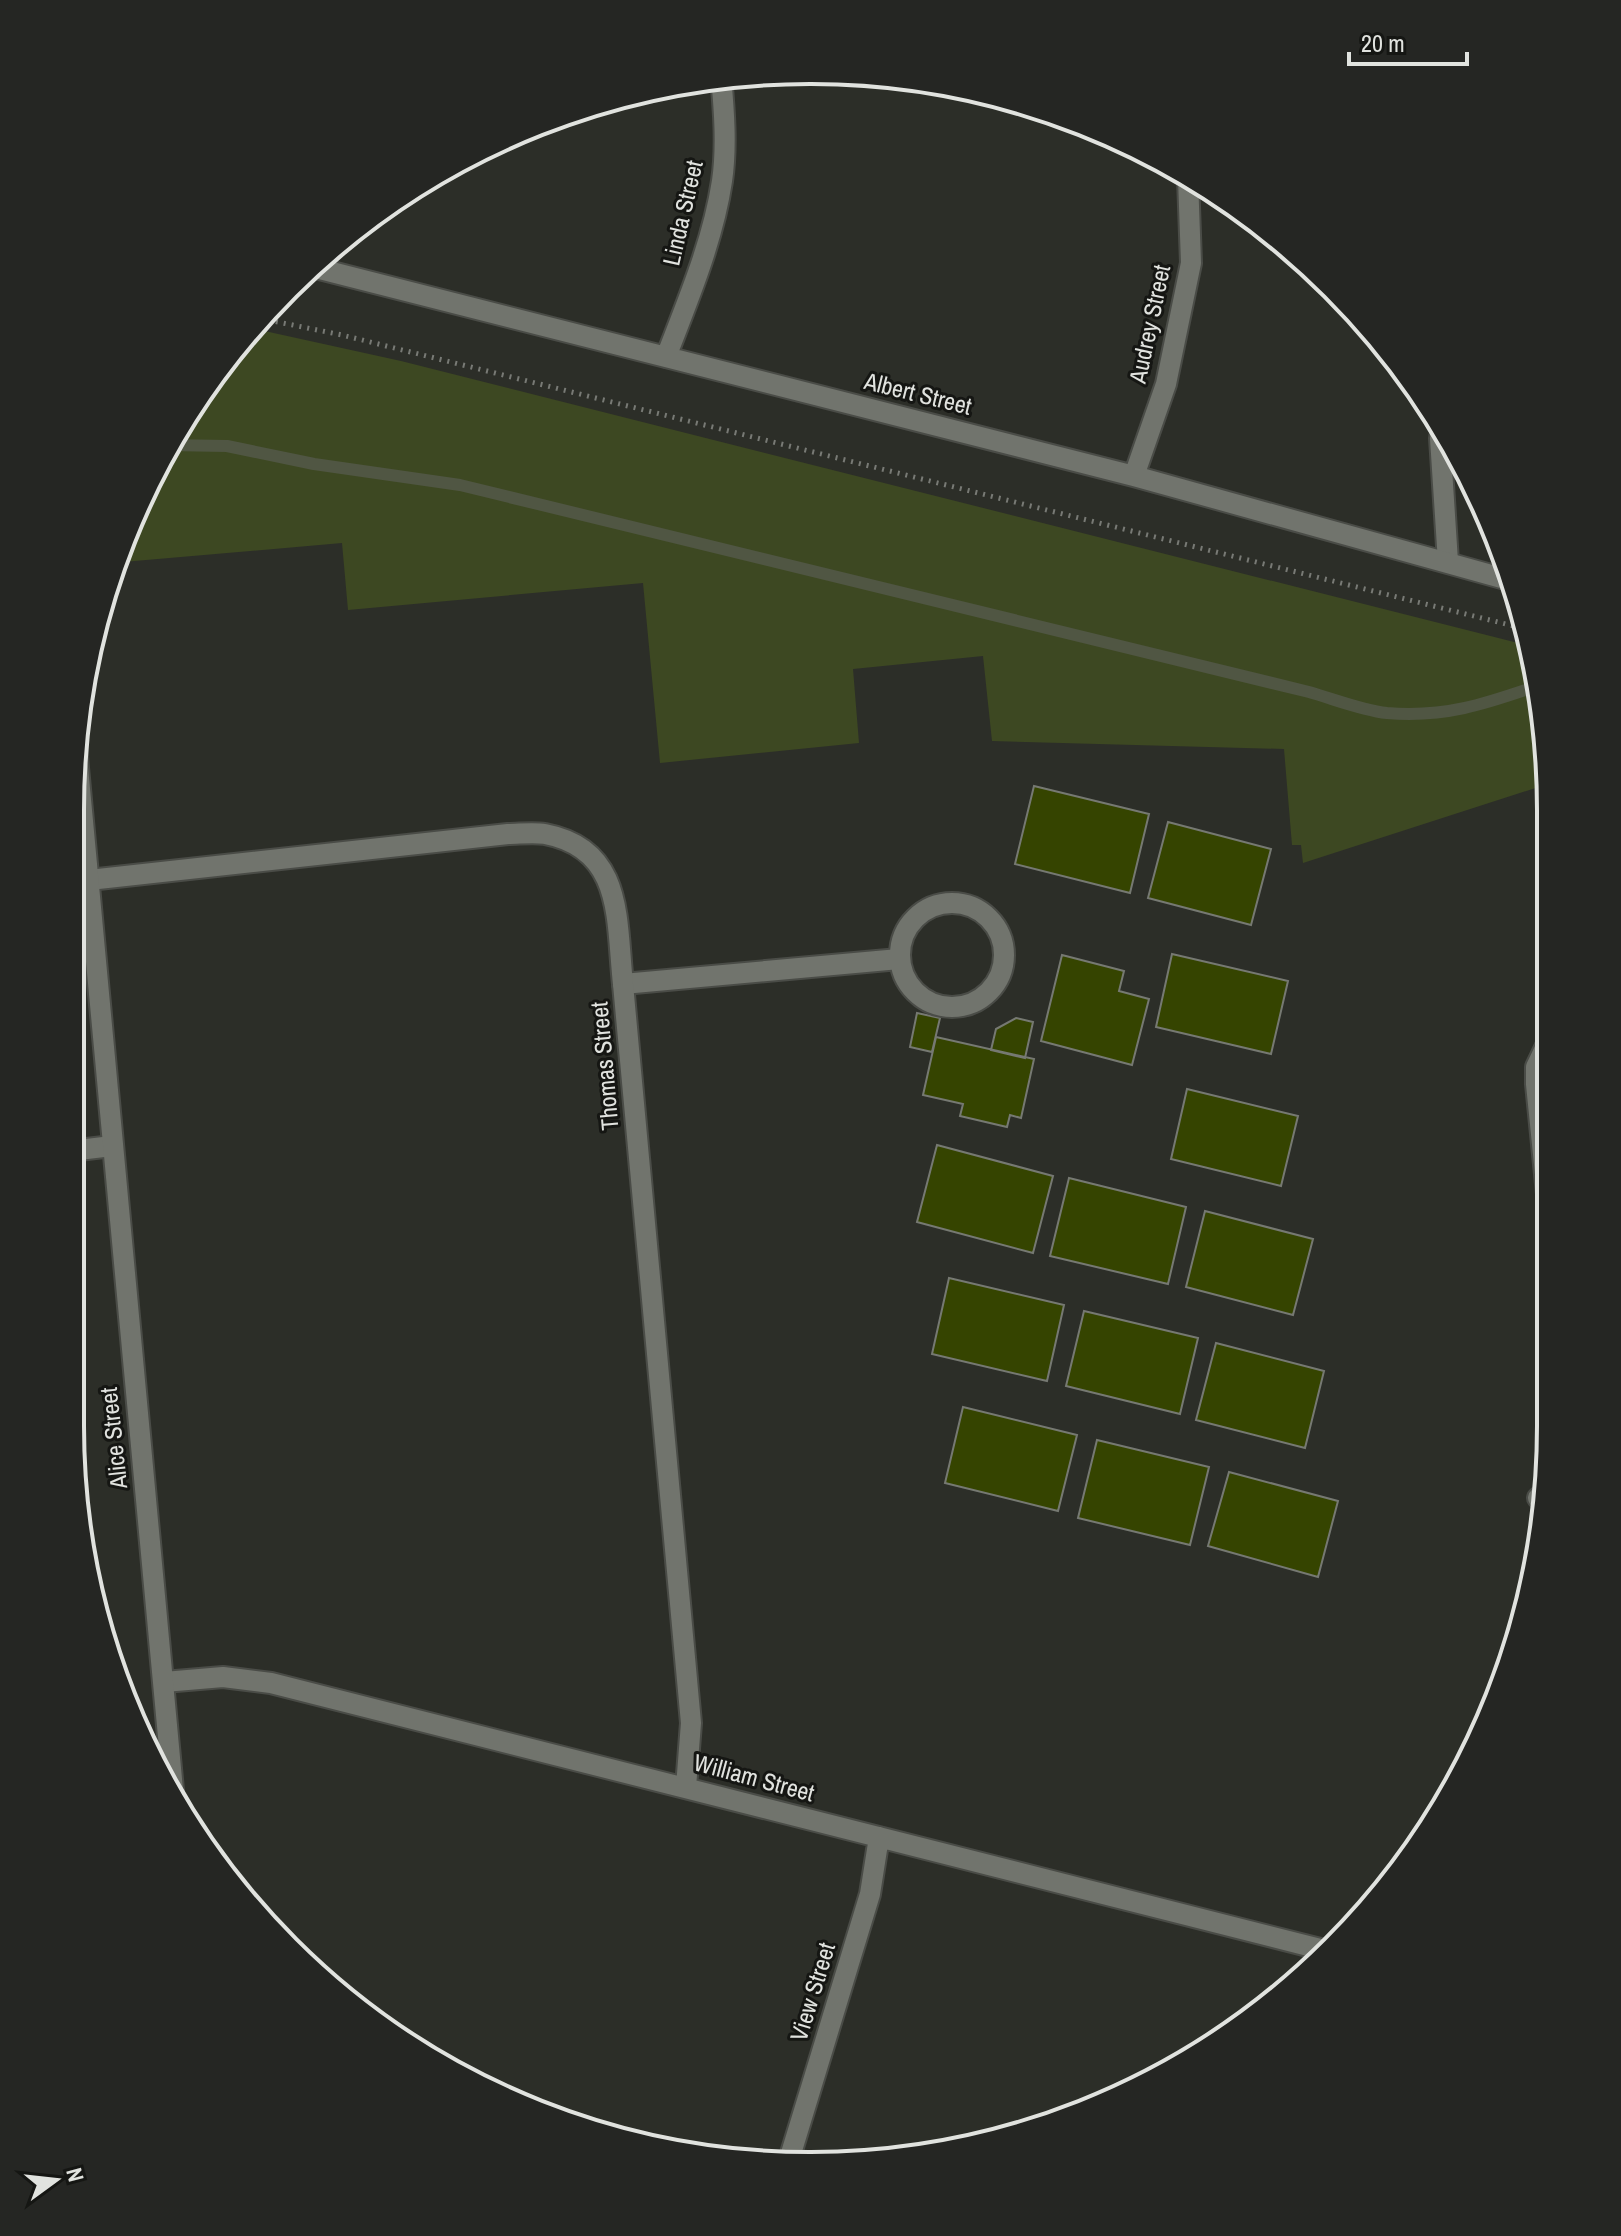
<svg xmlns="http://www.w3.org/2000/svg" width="1621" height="2236" viewBox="0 0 1621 2236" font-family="'Archivo Narrow',sans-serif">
<rect width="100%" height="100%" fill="#2c2e28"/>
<path fill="#3d4822" d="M260,330L401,361L1526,645L1545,713V785L1303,863L1301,845H1292L1284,749L992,741L983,656L853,669L859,743L660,763L643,583L348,610L342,543L123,562L169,440Z"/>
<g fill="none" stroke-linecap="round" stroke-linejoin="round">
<path stroke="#505643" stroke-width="12" d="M167,445L227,446L314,464L460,485L1309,692C1334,699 1361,710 1387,713C1444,718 1485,704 1537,686"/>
</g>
<path fill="#354400" stroke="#767972" stroke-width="2" d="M1034,786L1149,814L1130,893L1015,864Z
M1168,822L1271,849L1251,925L1148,898Z
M1172,954L1288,981L1271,1054L1156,1027Z
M1062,955L1124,971L1119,991L1149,999L1132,1065L1041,1041Z
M917,1013L940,1018L932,1052L910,1047Z
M1016,1018L1033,1022L1025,1058L991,1050L996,1029Z
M936,1037L1034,1059L1021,1118L1010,1115L1007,1127L960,1116L963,1104L923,1095Z
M1187,1089L1298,1116L1281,1186L1171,1159Z
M937,1145L1053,1176L1033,1253L917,1222Z
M1069,1178L1186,1207L1168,1284L1050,1256Z
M1205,1211L1313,1239L1293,1315L1186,1287Z
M949,1278L1064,1305L1047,1381L932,1354Z
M1084,1311L1198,1338L1180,1414L1066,1386Z
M1216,1343L1324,1371L1305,1448L1196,1420Z
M963,1407L1077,1435L1058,1511L945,1483Z
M1097,1440L1209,1467L1190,1545L1078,1518Z
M1229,1472L1338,1501L1318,1577L1208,1546Z"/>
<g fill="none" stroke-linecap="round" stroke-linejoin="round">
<defs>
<path id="service" d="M1440,438L1448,562
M900 955a52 52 0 1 1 104 0a52 52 0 1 1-104 0Z
M623,984L899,959"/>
<path id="minor" d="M312,267L1134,476L1509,580
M666,357C688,300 713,241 722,181C727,147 724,109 721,76
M1134,476L1166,384L1191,263L1188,178
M89,880L508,834C519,834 533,832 545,834C624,849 616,920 623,984L691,1723L686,1787
M1547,1044L1536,1067V1084L1548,1204
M70,1151L112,1146
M1538,1498L1547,1491
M164,1682L223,1677L271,1683L1328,1951
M789,2160L870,1894L879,1837"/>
<path id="tertiary" d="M76,746L173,1790"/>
</defs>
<use href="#service" stroke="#4a4c47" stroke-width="24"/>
<use href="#minor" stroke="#4a4c47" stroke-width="24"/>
<use href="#tertiary" stroke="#4a4c47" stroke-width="24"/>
<path stroke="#787a75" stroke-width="5" stroke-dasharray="2 6" stroke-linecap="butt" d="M268,320L342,335L1522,628"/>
<use href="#service" stroke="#71746d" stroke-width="20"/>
<use href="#minor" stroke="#71746d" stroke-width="20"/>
<use href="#tertiary" stroke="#71746d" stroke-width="20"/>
</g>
<g text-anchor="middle" stroke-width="6" stroke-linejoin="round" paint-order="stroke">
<g font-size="24" fill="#e1e3df" stroke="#151613">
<text transform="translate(683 213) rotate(-77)" y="8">Linda Street</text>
<text transform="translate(1150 324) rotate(-78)" y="8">Audrey Street</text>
<text transform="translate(918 394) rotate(14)" y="8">Albert Street</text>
<text transform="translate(605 1066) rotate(-95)" y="8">Thomas Street</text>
<text transform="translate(114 1438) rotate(-96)" y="8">Alice Street</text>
<text transform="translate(754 1778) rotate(15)" y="8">William Street</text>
<text transform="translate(813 1992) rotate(-73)" y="8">View Street</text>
</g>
</g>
<path d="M0 0H1621V2236H0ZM810 84H811A726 726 0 0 1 1537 810V1426A726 726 0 0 1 811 2152H810A726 726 0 0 1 84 1426V810A726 726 0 0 1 810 84Z" fill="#252623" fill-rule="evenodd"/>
<path fill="none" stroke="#e1e3df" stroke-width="4" d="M810 84H811A726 726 0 0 1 1537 810V1426A726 726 0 0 1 811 2152H810A726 726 0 0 1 84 1426V810A726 726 0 0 1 810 84Z"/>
<g transform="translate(56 2180) rotate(75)" stroke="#151613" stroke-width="6" paint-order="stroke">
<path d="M0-6L14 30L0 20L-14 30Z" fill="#e1e3df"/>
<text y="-12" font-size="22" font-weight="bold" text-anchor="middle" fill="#e1e3df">N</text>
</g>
<path d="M1349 52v12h118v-12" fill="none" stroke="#e1e3df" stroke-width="4"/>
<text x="1361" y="52" font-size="24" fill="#e1e3df" stroke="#151613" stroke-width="6" paint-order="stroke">20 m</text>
</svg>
